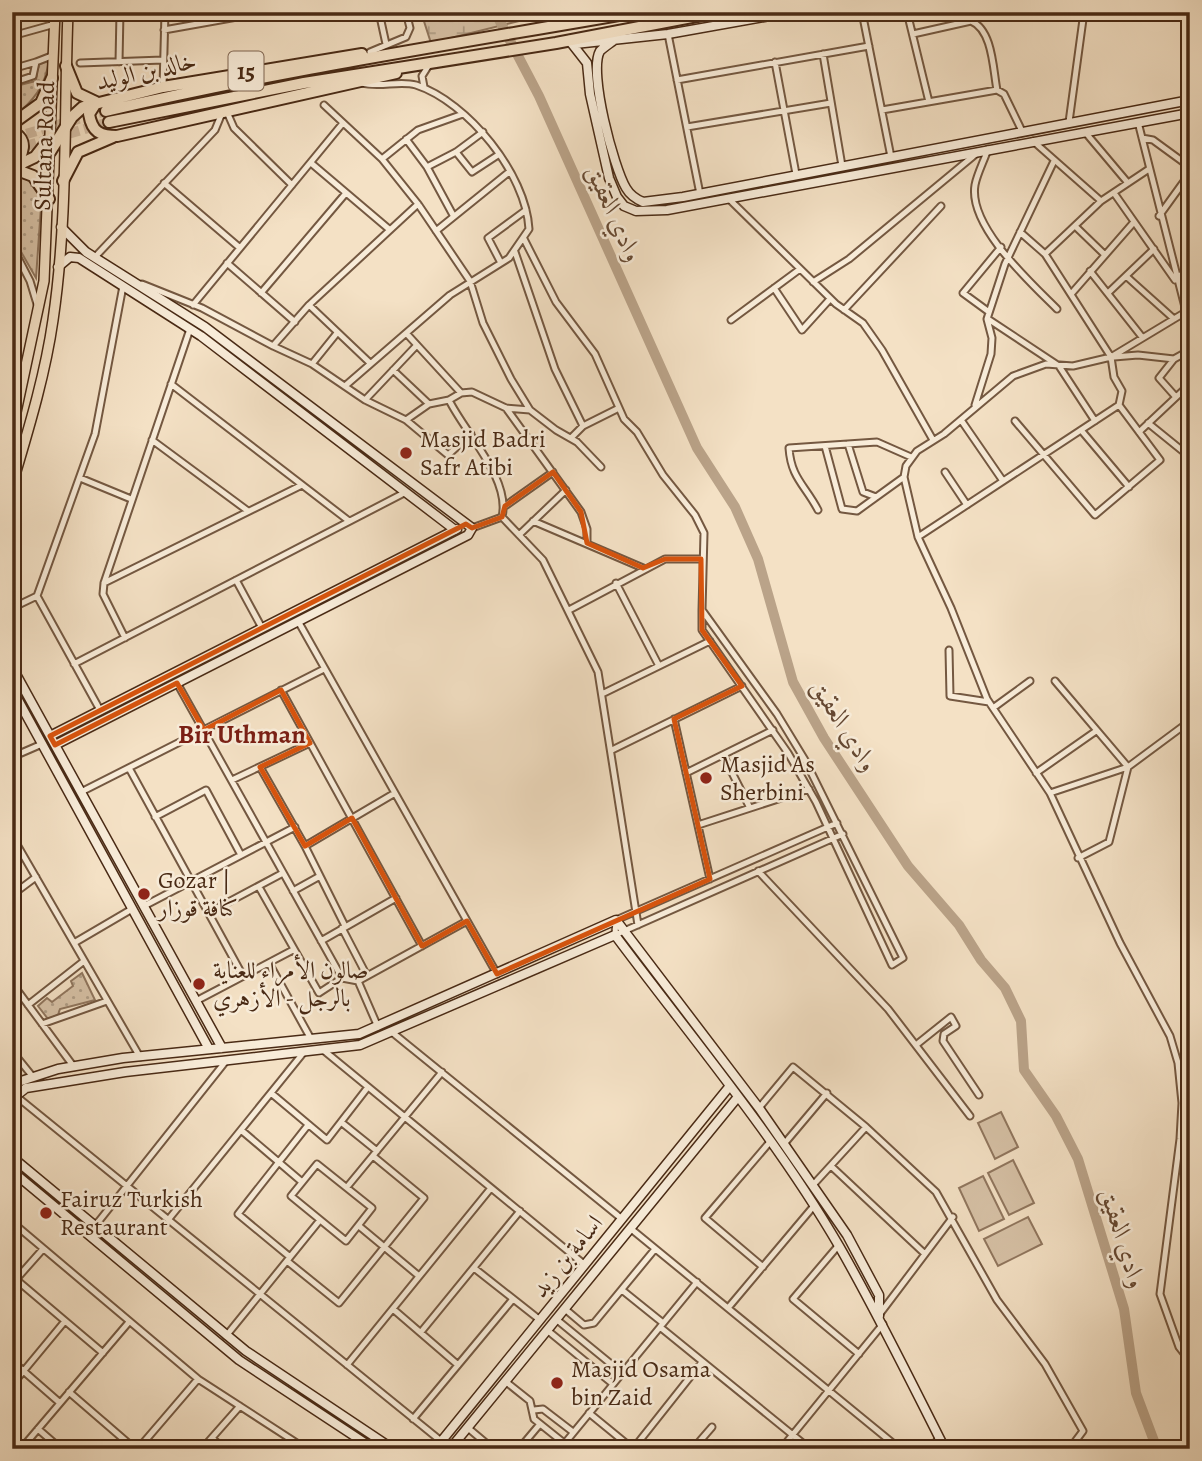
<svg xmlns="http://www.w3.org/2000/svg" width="1202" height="1461" viewBox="0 0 1202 1461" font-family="Alegreya,Amiri,serif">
<defs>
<pattern id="wetland-marsh" width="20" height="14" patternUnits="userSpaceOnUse" patternTransform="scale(1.75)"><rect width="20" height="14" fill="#d7c2a7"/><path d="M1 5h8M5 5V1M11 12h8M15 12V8" fill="none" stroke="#b09e87"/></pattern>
<pattern id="park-dots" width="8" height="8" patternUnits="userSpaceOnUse" patternTransform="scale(1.75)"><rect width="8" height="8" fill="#d7c2a7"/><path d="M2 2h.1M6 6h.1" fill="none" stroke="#b09e87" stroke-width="1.8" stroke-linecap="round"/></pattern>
</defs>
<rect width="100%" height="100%" fill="#f4e1c5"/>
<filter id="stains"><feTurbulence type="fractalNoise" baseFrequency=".00286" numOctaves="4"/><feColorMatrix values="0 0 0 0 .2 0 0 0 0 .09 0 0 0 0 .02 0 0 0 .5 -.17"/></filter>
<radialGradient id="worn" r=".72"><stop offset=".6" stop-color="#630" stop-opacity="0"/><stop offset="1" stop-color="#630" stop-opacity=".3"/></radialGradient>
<path fill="#d7c2a7" stroke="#90765e" stroke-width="2" d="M1001,1112L1018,1147L995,1159L978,1123Z
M1013,1160L1034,1203L1009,1215L988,1173Z
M983,1176L1004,1219L979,1231L959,1188Z
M1028,1217L1042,1244L998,1266L984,1239Z"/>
<path fill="url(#wetland-marsh)" stroke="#90765e" stroke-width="2" d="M421,12H537L539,16L431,43Z"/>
<path fill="url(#park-dots)" stroke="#90765e" stroke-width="2" d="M49,59C46,86 33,102 12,118V87L36,81L38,64Z
M12,176L30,179L42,193L36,278L12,236Z
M82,973L95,1000L60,1009L58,1015L48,1019L38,1006L47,998L52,1002L73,986L71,981Z"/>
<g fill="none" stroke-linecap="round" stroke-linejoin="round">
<path stroke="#baa389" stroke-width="10" d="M495,12L539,96L697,448L735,507L758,559L793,682L824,738L908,866L959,925L981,960L1005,988L1021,1021L1024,1070L1056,1116L1078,1159L1124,1309L1136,1393L1157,1449"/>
<path stroke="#d2bca2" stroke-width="10" stroke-dasharray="10 5" stroke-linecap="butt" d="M12,138L106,111
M12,150L109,122"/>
<defs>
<path id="street" d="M379,12L386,44
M862,12L891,157
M907,12L929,102
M164,30L265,12
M668,34L700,194
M913,34L971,21C993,30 993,70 997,90
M12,36L55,24
M370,52L406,37L410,28L406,12
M823,54L842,166
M119,62L120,12
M775,62L796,174
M80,63L163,60
M12,69L36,62
M677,80L869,46
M12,83L33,76L36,62L54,55
M163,87L165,12
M424,87L422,76L429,65
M324,105L382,159
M882,110L997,90L1004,94L1022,131
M227,112L234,128L292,185
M463,114L418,130L382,159L418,204L470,281L483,323L511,379L530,410
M1069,122L1084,12
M1138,122L1190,327
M687,127L831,103
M1085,132L1128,183
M1142,138L1153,140L1190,167
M406,139L427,167L453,215
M1033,141L1101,201
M988,149C984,161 977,174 975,185C968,226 1030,282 1057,309
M456,152L472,172L498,155
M311,163L390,230
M427,167L456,152L483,132
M164,183L240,248
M1114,193L1175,280L1190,267
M728,198L836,304L863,323L882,350L933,440
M1159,216L1190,173
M1075,226L1104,254
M436,231L509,172
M524,239L556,302L595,354L624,419L637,432L663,475L695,515L704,533L702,610
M12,246L30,281L37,304
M515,252L555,369L583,426
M1045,254L1101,201L1149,169
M95,257L215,130L222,113
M227,263L295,322
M501,263L488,238L526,210
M1090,271L1142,337
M1126,276L1174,319
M813,282L849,259L977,153
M142,284L202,308L273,346L309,305L370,363
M774,288L802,330L830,299
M261,293L346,193
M1072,293L1134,222
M1108,293L1154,249
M193,305L343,123
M309,305L418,204
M844,310L941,206
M989,312L963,293L1001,247
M1184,313L1111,357L1073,366L1046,364L1013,376L944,434L917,451L906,466L904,477L918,537L951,608L987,699L1050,793L1120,943L1170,1036L1178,1063L1182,1103L1180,1139L1160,1294L1179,1347L1190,1361
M988,319L1059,366L1095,421
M731,320L800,269
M406,333L461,393
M273,346L312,364L365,400L406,420L448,455L471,434
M1114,357L1138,355L1174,359L1190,350
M1174,359L1159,378L1175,396
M312,364L337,333
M393,370L429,404
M171,384L349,521
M345,386L450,295L509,258L529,229C526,174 468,102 416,85C399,80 380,88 362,83
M365,400L416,346
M975,405L991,354L992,338L987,319L1005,264L1054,161
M506,408L581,512L587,529V543
M406,420L429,404L449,400
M961,420L1003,481
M1015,421L1095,515L1160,460L1119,405
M1148,423L1190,457
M1081,430L1129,487
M1139,432L1190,384
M571,438L583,426L619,408
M152,440L248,511
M848,444L863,492L876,497
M825,446L842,509L857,511L904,477
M945,472L967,505
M80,478L131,499
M505,506L553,472
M818,510C805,485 791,478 789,448L877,442L911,457
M502,517C511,479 465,433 449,400L461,393L472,392L506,408L530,410L556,430L577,442L601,467
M533,521L643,568
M472,528L502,517L543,560L598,672L638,925
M519,535L566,490
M918,537L1119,405L1122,391L1114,377L1111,357L1045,254L1020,232
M236,580L262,628
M104,583L302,485
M616,583L659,666
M37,596L100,710
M12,608L37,596L95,434L123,286
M569,610L665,559H701
M702,610L777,714L805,760L903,958L892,965L816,802L788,753L702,630Z
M298,621L497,974
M125,638L103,594L104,583L190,329
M949,650L950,696L989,702
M74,664L406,492
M1055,681L1128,767L1109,842L1078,858
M177,683L342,978
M281,690L422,946
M604,693L710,641
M993,708L1030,681
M674,719L710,879
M612,750L742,686
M723,755L750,808
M12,757L42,744
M260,767L305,846L345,926
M129,768L243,976
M686,773L773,730
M1036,773L1096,731
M232,780L310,743
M81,792L324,669
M1050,793L1128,767L1190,721
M155,817L206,790L241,855
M837,823L616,920L615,935L843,834
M698,825L809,789
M12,836L140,1057
M305,846L395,793
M758,871L888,1009L970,1116
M259,887L319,993L342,978L358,981L378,1027
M293,891L320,876
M12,895L36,877
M144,906L295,827
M208,913L283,873
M342,928L367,976
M321,941L396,898
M74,943L132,909
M269,963L311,1039
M358,981L467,921
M12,983L74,1067
M196,1001L293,950
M28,1005L84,961
M42,1024L107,1001
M393,1033L622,1219
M916,1045L951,1017L956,1026L944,1034L943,1041L979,1095
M322,1049L585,1265
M12,1051L33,1077
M271,1093L327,1140L368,1087
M16,1096L441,1441
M759,1108L793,1067L866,1127L936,1192L997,1300L1045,1364L1083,1431L1071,1447
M341,1122L377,1151
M241,1130L302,1182
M784,1144L827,1093
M317,1164L372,1208L346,1241L291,1196Z
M831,1166L925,1254
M813,1185L866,1127
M347,1187L442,1072
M168,1220L304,1052
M12,1222L198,1379L306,1449
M95,1226L226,1061
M359,1226L419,1276
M630,1228L900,1449
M838,1246L793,1299L859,1354
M290,1257L238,1214L308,1125
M287,1261L339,1303L424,1198L373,1156
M763,1267L705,1218L769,1143
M474,1268L540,1320
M12,1276L103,1353
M12,1284L43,1249
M622,1290L663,1323
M728,1308L813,1207
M393,1309L458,1365
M565,1309L584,1325L594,1323L655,1249
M879,1315L953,1217
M556,1319L622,1373
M660,1327L810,1449
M547,1330L613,1384
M421,1332L520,1211
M226,1336L320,1220
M12,1361L60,1403
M347,1365L491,1188
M505,1381L530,1401L534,1419L564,1443
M12,1385L65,1321
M69,1392L135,1449
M534,1410L543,1409L573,1432
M589,1413L633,1449
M413,1419L513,1299
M468,1428L493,1449
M38,1429L61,1449
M212,1438L224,1449
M21,1449L129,1322
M138,1449L198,1379
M202,1449L240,1406
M519,1449L540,1424
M560,1449L697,1282
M633,1449L702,1362
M693,1449L712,1427
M781,1449L883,1324
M930,1449L939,1438"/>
<path id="secondary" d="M574,17L598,12
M556,26L560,12
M569,40L587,63L590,94L609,178L617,197L624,206L636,211L667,210L1190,113
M613,41C609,44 603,48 600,51C588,72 614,168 626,188C630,195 636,199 643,202L683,197L1190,100
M575,44L668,34L792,12
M58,267L70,257L79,258L201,336L455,530
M12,667L222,1048
M12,689L209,1049
M50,736L457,529
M55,745L468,535L472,528L205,327L86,252L61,227
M12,1084L58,1069L123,1058L359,1034L616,920L759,1108L847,1235L879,1295V1316
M12,1099L26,1088L125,1072L360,1045L615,935C691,1037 775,1136 839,1246C877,1312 910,1380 945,1449
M12,1157L246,1351L393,1449
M12,1171L239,1360L374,1449
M435,1449L729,1087
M450,1449L737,1098
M1068,1449L1071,1447"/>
<path id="primary" d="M12,431L44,281L55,12
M12,485C28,431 45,376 53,320C68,219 64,114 68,12"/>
<path id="highway" d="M66,66L77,93L96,102
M96,103L89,114C92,132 100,136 117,136L396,73
M106,111C281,70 459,43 636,12
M109,122L304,83L556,43L718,12
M12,124L41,103L52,78
M12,132C29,139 24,156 12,165
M50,152L72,117L83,107L163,87L362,54
M12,168L35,157L50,138
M12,168L33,176L49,199
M63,181L78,152L113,137"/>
</defs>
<use href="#street" stroke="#745841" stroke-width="9"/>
<use href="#secondary" stroke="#492a15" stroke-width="11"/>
<use href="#primary" stroke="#492a15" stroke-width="12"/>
<use href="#highway" stroke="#492a15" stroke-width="14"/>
<use href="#street" stroke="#f8ecd9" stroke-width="5"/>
<use href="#secondary" stroke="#f8ecd9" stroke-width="8"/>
<use href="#primary" stroke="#f4e1c5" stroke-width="9"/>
<use href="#highway" stroke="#f4e1c5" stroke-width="10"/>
</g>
<path fill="none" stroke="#d8540d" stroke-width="5" stroke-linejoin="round" d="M553,472L581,512L587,543L643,568L665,559H701L702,630L742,686L674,719L710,879L497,974L467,921L422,946L352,818L305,846L260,767L310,743L281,690L204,730L177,683L55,745L50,736L466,524L472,528L502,517L505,506Z"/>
<g fill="#8f2418" stroke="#f8ecd9" stroke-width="2.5">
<circle cx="406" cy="453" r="7"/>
<circle cx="706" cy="778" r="7"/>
<circle cx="144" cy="894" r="7"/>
<circle cx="199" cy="984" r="7"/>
<circle cx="46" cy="1213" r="7"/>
<circle cx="557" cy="1383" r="7"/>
</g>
<g text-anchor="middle" stroke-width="5" stroke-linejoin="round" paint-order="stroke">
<rect fill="#f8ecd9" stroke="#7e6450" stroke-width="2" x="228.5" y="51.5" width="35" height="39" rx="5"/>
<g font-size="23" font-weight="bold" fill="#492a15">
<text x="246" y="79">15</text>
</g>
<g font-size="24" fill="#492a15" stroke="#f8ecd9">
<text transform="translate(146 71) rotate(-13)" y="8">خالد بن الوليد</text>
<text transform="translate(44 146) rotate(-88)" y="8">Sultana Road</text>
<text transform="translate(567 1256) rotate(-51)" y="8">اسامة بن زید</text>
</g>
<g font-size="24" fill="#492a15" stroke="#f8ecd9" text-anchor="start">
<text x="420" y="447">Masjid Badri<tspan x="420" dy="28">Safr Atibi</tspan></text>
<text x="720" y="772">Masjid As<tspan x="720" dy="28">Sherbini</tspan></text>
<text x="158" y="888">Gozar |<tspan x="158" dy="28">كنافة قوزار</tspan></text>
<text x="213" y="978">صالون الأمراء للعناية<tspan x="213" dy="28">بالرجل - الأزهري</tspan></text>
<text x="60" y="1207">Fairuz Turkish<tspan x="60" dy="28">Restaurant</tspan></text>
<text x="571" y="1377">Masjid Osama<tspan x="571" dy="28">bin Zaid</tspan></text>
</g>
<g font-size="26" font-style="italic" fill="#654832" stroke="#f8ecd9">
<text transform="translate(615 213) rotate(66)" y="9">وادي العقيق</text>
<text transform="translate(845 725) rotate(58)" y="9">وادي العقيق</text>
<text transform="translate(1124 1238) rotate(73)" y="9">وادي العقيق</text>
</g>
<g font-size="26" font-weight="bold" fill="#7a1f14" stroke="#f8ecd9">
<text x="242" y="743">Bir Uthman</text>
</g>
</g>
<rect width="1202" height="1461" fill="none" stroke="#f4e1c5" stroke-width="42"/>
<rect x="14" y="14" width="1174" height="1433" fill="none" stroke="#492a15" stroke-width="3.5"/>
<rect x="21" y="21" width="1160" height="1419" fill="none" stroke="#492a15" stroke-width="2"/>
<rect width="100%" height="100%" filter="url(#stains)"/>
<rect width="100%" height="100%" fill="url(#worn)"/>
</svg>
